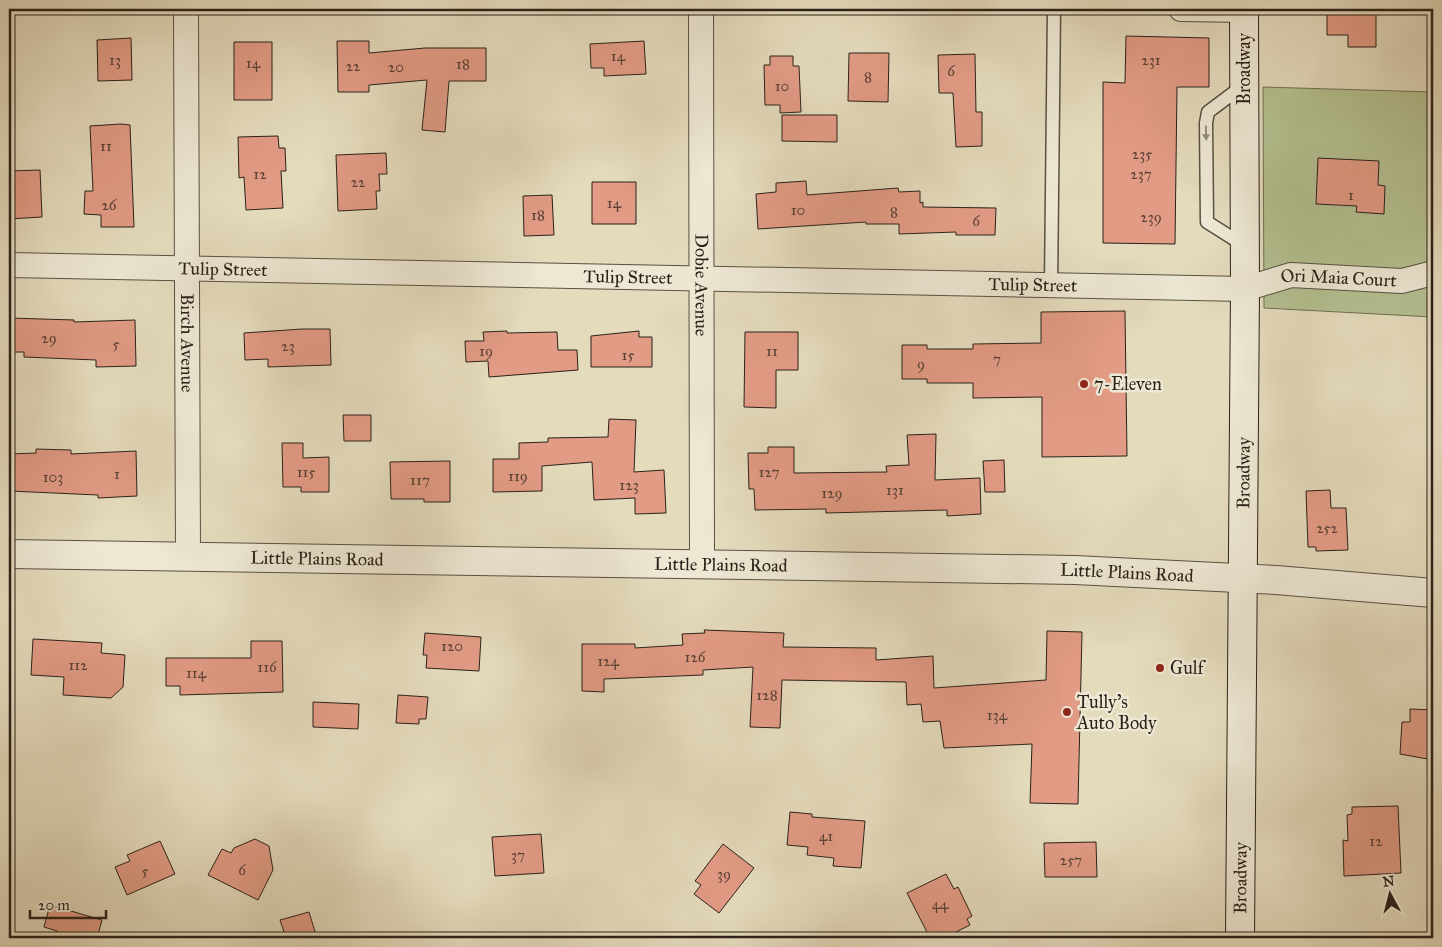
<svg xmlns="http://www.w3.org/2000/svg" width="1442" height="947" viewBox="0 0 1442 947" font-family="'IM FELL Great Primer',serif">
<rect width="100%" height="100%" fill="#e4dbbd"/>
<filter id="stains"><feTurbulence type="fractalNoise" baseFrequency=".004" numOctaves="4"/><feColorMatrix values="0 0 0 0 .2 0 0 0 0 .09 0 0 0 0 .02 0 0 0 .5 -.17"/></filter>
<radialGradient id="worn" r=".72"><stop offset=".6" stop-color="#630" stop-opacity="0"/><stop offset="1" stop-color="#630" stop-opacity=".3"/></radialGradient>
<path fill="#b4c091" stroke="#707056" d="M1263,87L1433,92V317L1264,308Z"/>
<path fill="#e29b85" stroke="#2b211a" d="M1327,9H1376V47H1348V35H1327Z
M1126,36L1209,38V87H1177L1175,244L1103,243V82L1125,83Z
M131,38L132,80L98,81L97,40Z
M337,41H369V53L425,48H486V81H449L445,132L422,130L427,80L369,85V92H338Z
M644,41L646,74L604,76V68H591L590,44Z
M234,42H272V100H234Z
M849,53H889L888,102L848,101Z
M975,54L976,112H982V146L956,147L953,93H939L938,55Z
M770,56H793V66H799L801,112L780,113V105H765L764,65H770Z
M782,115H837V142L782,141Z
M121,124L130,125L134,227H101V215L84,214L85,191H93L90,126Z
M278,136L279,148H285L286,171H281L283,208L246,210L244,177L239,178L238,137Z
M386,153L387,174H379L380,191H376L377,209L338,211L336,155Z
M1318,158L1379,161L1378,185L1385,186L1384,214L1356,212L1357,206L1316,204Z
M40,170L42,217L9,219V171Z
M806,181L807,195L898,188L899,192L920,191V203L923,202V207L996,208L995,235H956V232L899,234V224H866V222L758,229L756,194L776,192V183Z
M592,182H636V224H592Z
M552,195L554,235L524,236L523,196Z
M1125,311L1127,456L1042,457V397L973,398V383H927V379H902V345H927V349H973V344L1041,343V312Z
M9,318L74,320V322L135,320L136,366L96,367V360L24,357V352H9Z
M302,329H330L331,365L268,367V359L245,360L244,333Z
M507,331V333L557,332L558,350H577L578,370L489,377L488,361L466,362L465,341H484L483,332Z
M639,331V337H652V367H591V336Z
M745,332H798V370H776V408L744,407Z
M343,415H371V441H344Z
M609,419L636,420L634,472L664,470L666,513L635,514V498L594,500L592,462L542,466V491L493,492V459H519V443L548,442V438L608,437Z
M936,434L935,480L980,478L981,514L947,516V510L826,513V509L755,510L754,489H749L748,453H768V447H794V473L887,472L886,466L909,465L907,435Z
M282,443H303V458L329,457V492H301V487H283Z
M36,449L71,450V454L136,451L137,496L98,498V495L9,491V454L36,453Z
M1004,460L1005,492H985L983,461Z
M450,461V502H424V499H391L390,462Z
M1330,490L1331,508H1346L1348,550L1316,551V547H1308L1306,491Z
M704,630L784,633L783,647L876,648V660L933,656L934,688L1046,680L1047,631L1082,632L1078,804L1030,803L1032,744L944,748L940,721L923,722L921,704L907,705L906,682L782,680L780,728L750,727L753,667L703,670V675L604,679V692L582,691V644H635V648L683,645L682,634L705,633Z
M425,633L481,637L479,671L426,668L427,655H423Z
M33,639L102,643L101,653L125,655L123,687L111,698L63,695L64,677L31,675Z
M251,641H282L283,692L180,695V686H166V658H251Z
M398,695L428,697L426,719H419V724L396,723Z
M313,702L359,704L358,729L313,727Z
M1410,709L1433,710V760L1400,754L1402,722H1410Z
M1398,806L1401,873L1344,876L1343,840L1348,841L1347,815L1352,814V807Z
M790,812L812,814V817L865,821L861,868L833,866L834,858L807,855L808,847L787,845Z
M541,834L544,873L495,876L492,837Z
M255,839L269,846L273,870L258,900L208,875L222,849L231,853L234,848Z
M160,841L175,874L127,895L115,867L130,861L127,855Z
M1096,842L1097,877H1045L1044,843Z
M723,844L754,868L719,913L694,894L701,885L695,881Z
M946,874L954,889L958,887L972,916L967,919L970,925L944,938H930L907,893Z
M50,905L102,920L97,938H55L57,931L44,927Z
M309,912L317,938H286L280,920Z"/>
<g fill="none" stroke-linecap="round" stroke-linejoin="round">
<defs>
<path id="service" d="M1244,85L1208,112L1206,123L1207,222L1245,246
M1051,285L1054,9"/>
<g id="minor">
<path id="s1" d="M186,9L188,556"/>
<path id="s2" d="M701,9L702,563"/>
<path d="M1181,9L1244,10"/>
<path id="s3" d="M9,265L1245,289L1291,275L1402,281L1433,273"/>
</g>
<g id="tertiary">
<path id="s4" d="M9,554L1075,570L1276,580L1433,593"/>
</g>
<g id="secondary">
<path id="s5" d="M1240,938L1245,289L1244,9"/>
</g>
</defs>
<use href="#service" stroke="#595043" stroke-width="15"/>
<use href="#minor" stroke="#595043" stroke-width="26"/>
<use href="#tertiary" stroke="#595043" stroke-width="30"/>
<use href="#secondary" stroke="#2b211a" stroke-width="30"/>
<use href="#service" stroke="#ede8d4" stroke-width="12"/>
<use href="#minor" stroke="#ede8d4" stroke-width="24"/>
<use href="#tertiary" stroke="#ede8d4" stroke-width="28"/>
<use href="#secondary" stroke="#ede8d4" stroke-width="28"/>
</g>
<defs><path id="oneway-solid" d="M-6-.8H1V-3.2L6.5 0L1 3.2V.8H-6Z" transform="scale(1.25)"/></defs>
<use fill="#968e80" href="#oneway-solid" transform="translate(1206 133) rotate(89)"/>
<g fill="#8f2418" stroke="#ede8d4" stroke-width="2">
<circle cx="1084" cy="384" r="5"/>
<circle cx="1160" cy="668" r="5"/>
<circle cx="1067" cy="712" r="5"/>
</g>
<g text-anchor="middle" stroke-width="5" stroke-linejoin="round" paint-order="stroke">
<g font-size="15" fill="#594035">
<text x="618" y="61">14</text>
<text x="115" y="65">13</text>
<text x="1151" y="65">231</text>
<text x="253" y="68">14</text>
<text x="463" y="69">18</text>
<text x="353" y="71">22</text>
<text x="396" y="72">20</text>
<text x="951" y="76">6</text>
<text x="868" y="82">8</text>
<text x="782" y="91">10</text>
<text x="106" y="151">11</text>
<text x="1142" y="159">235</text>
<text x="260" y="179">12</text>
<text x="1141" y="179">237</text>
<text x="358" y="187">22</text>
<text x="1351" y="200">1</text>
<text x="614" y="208">14</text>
<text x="109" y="210">26</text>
<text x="798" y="215">10</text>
<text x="894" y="217">8</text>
<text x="538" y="220">18</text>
<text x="1151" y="222">239</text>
<text x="976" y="226">6</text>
<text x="49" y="343">29</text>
<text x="116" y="349">5</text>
<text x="288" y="351">23</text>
<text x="486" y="356">19</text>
<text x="772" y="356">11</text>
<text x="628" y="360">15</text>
<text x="997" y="364">7</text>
<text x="921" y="369">9</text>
<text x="306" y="477">115</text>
<text x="769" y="477">127</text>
<text x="117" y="479">1</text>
<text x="518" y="481">119</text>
<text x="53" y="482">103</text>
<text x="420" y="485">117</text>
<text x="629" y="490">123</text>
<text x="895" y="495">131</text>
<text x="832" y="498">129</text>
<text x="1327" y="533">252</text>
<text x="452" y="651">120</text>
<text x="695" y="662">126</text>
<text x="608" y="666">124</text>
<text x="78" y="670">112</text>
<text x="267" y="672">116</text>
<text x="196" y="678">114</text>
<text x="767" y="700">128</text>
<text x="997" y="720">134</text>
<text x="826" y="841">41</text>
<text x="1376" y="846">12</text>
<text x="518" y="860">37</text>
<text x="1071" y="865">257</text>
<text x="242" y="875">6</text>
<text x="145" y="876">5</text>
<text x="724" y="879">39</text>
<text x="940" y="909">44</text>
</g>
<g font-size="18" fill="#2b211a" stroke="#ede8d4">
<text transform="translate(1244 69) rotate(-90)" y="6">Broadway</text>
<text dy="6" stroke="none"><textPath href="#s3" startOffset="214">Tulip Street</textPath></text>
<text dy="6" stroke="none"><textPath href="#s3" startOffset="619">Tulip Street</textPath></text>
<text dy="6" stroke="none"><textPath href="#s3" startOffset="1332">Ori Maia Court</textPath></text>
<text dy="6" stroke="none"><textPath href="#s3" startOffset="1024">Tulip Street</textPath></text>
<text dy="6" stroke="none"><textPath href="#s2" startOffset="276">Dobie Avenue</textPath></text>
<text dy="6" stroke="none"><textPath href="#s1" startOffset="334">Birch Avenue</textPath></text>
<text dy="6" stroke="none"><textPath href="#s5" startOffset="465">Broadway</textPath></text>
<text dy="6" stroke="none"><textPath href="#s4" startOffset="308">Little Plains Road</textPath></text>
<text dy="6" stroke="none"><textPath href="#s4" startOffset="712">Little Plains Road</textPath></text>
<text dy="6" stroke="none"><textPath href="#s4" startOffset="1118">Little Plains Road</textPath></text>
<text dy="6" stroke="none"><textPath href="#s5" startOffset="60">Broadway</textPath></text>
</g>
<g font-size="18" fill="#2b211a" stroke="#ede8d4" text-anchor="start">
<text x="1094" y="390">7-Eleven</text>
<text x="1170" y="674">Gulf</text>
<text x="1077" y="708">Tully's<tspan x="1077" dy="21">Auto Body</tspan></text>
</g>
</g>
<rect width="1442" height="947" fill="none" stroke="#e4dbbd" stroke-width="30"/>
<rect x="10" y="10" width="1422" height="927" fill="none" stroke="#2b211a" stroke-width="2.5"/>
<rect x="15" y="15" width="1412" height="917" fill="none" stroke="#2b211a"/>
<g transform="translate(1390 894) rotate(353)" stroke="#ede8d4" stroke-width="4" paint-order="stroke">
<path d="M0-4L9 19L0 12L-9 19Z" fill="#2b211a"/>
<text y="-8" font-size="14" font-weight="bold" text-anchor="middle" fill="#2b211a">N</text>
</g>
<path d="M30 910v8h76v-8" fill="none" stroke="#2b211a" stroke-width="2.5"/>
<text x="38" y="910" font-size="15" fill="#2b211a" stroke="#ede8d4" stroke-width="4" paint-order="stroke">20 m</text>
<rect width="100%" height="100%" filter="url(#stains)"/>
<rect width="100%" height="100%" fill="url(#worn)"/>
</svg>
